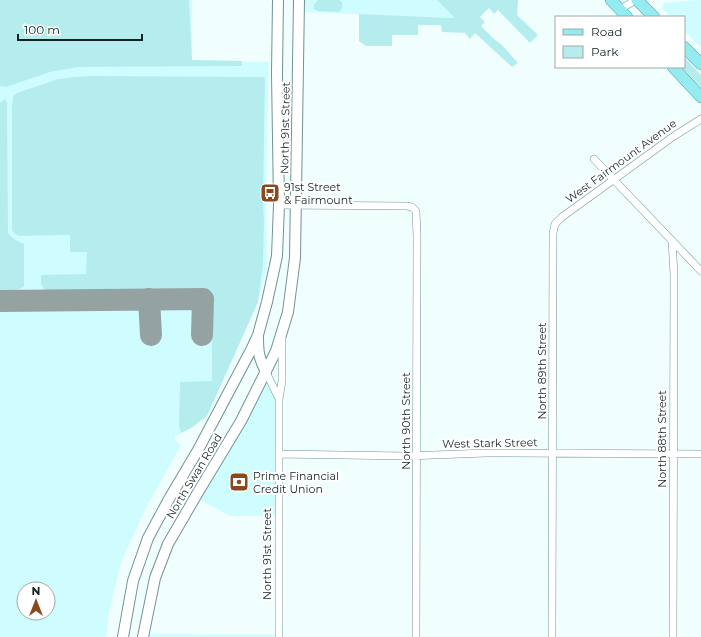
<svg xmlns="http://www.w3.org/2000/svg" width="701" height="637" viewBox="0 0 701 637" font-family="Montserrat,sans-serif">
<rect width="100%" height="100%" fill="#f0fefe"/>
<path fill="#cffdff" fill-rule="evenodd" d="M0,0H192V60L269,62L266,198L267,268L258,302L207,416L191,428L174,437L176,441L181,445L146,508L122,560L109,611L106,637H0ZM24,589H48V613H24Z
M305,0H486L455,18L305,12Z
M696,0H701V48L684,30V17H671L662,8L664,3Z
M266,372L279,399V516H230L195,497Z
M143,634L279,635V637H143Z"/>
<path fill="#b5edef" d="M0,0H189L192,60L242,61V66L79,67L50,72L6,87L0,86Z
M318,0H339L342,2V8L339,12L318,11L314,9V5Z
M437,0H518L517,15L538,35L530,43L498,10L494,14L489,8L480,17L485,22L481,26L495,40L502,45L518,63L512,67L475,33L470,39L465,33L442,32L441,25H418V35H392V46H366L359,41V14L452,18L454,17Z
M684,57L701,75V87L681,67H684Z
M89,76L265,77L263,204L264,222L263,264L258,302L207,416L191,428L181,433L179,426L180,382L212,381V335H210L209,307L213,306L212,291L45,290L41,285V275L86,274L87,252H70V235L20,236L15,234L12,230V108L13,96L17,93L58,79L74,77Z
M5,99L7,103L8,233C13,239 17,241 24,244V286C18,292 8,290 0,290V103Z"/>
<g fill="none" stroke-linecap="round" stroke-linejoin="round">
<path stroke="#94a2a2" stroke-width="22" d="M149,299L151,335
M0,301L203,299L202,335"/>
<defs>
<path id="minor" d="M620,9L636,0
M594,159L701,271
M279,205L407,206L412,207L416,211L417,236L416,637
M672,241L674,274L673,637
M266,372L279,399
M279,454L407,456L486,453L701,454
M279,637V399L282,381V339
M552,637L553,233L555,224L562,217L674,136L701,119"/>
<path id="secondary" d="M258,337C258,353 259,358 266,372
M123,637L133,581L148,538L169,499L198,450L251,350L258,335L267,302L277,256L279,205L277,73L278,0
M143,637L155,578L168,544L197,494L241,421L276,351L288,312L295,258L299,0"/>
<path id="primary" d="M611,0L627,17
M637,0L654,17
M684,47L701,64
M673,67L701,97"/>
</defs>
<use href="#minor" stroke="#719394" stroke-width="8"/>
<use href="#secondary" stroke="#719394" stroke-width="12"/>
<use href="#primary" stroke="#3a9ea1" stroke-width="12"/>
<use href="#minor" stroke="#fff" stroke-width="7"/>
<use href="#secondary" stroke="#fff" stroke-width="10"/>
<use href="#primary" stroke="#95ecf0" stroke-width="11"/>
</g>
<defs>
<symbol id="bus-square" viewBox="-11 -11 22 22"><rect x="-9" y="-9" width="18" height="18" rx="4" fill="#8c471d" stroke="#fff"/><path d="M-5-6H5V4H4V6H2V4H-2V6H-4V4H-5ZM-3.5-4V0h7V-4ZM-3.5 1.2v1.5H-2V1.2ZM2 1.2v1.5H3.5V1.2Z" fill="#fff"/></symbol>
<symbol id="bank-square" viewBox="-11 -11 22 22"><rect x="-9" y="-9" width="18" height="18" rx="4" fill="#8c471d" stroke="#fff"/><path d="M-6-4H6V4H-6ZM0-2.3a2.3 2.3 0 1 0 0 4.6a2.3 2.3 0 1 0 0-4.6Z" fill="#fff"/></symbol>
</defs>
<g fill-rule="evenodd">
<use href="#bus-square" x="259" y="182" width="22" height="22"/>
<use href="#bank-square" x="228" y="471" width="22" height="22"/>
</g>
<g text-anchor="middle" stroke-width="4" stroke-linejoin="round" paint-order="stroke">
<g font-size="11" fill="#142222" stroke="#fff">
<text transform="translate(285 128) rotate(-89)" y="4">North 91st Street</text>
<text transform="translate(621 161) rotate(-36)" y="4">West Fairmount Avenue</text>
<text transform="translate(542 371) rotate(-90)" y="4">North 89th Street</text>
<text transform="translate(406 421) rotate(-90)" y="4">North 90th Street</text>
<text transform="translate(662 439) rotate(-90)" y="4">North 88th Street</text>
<text transform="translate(490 443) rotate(-1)" y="4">West Stark Street</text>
<text transform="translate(194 476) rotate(-59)" y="4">North Swan Road</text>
<text transform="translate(267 554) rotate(-90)" y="4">North 91st Street</text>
</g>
<g font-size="11" fill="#142222" stroke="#fff" text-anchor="start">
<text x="284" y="191">91st Street<tspan x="284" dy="13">&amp; Fairmount</tspan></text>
<text x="253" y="480">Prime Financial<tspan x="253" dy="13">Credit Union</tspan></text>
</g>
</g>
<rect x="555" y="16" width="130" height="52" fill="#ffffff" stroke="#a1a7a7"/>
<rect x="563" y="29" width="20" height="6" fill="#95ecf0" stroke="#a1a7a7"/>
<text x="591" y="36" font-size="12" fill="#142222">Road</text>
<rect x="563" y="46" width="20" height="12" fill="#b5edef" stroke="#a1a7a7"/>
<text x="591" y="56" font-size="12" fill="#142222">Park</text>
<g transform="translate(36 601)"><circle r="19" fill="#ffffff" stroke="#a1a7a7"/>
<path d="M0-3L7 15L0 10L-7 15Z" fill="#8c471d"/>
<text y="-6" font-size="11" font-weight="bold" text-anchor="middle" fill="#142222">N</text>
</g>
<path d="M18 34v6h124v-6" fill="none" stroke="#142222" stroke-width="2"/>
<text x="24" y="34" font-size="12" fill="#142222" stroke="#ffffff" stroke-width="3" paint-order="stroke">100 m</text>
</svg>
